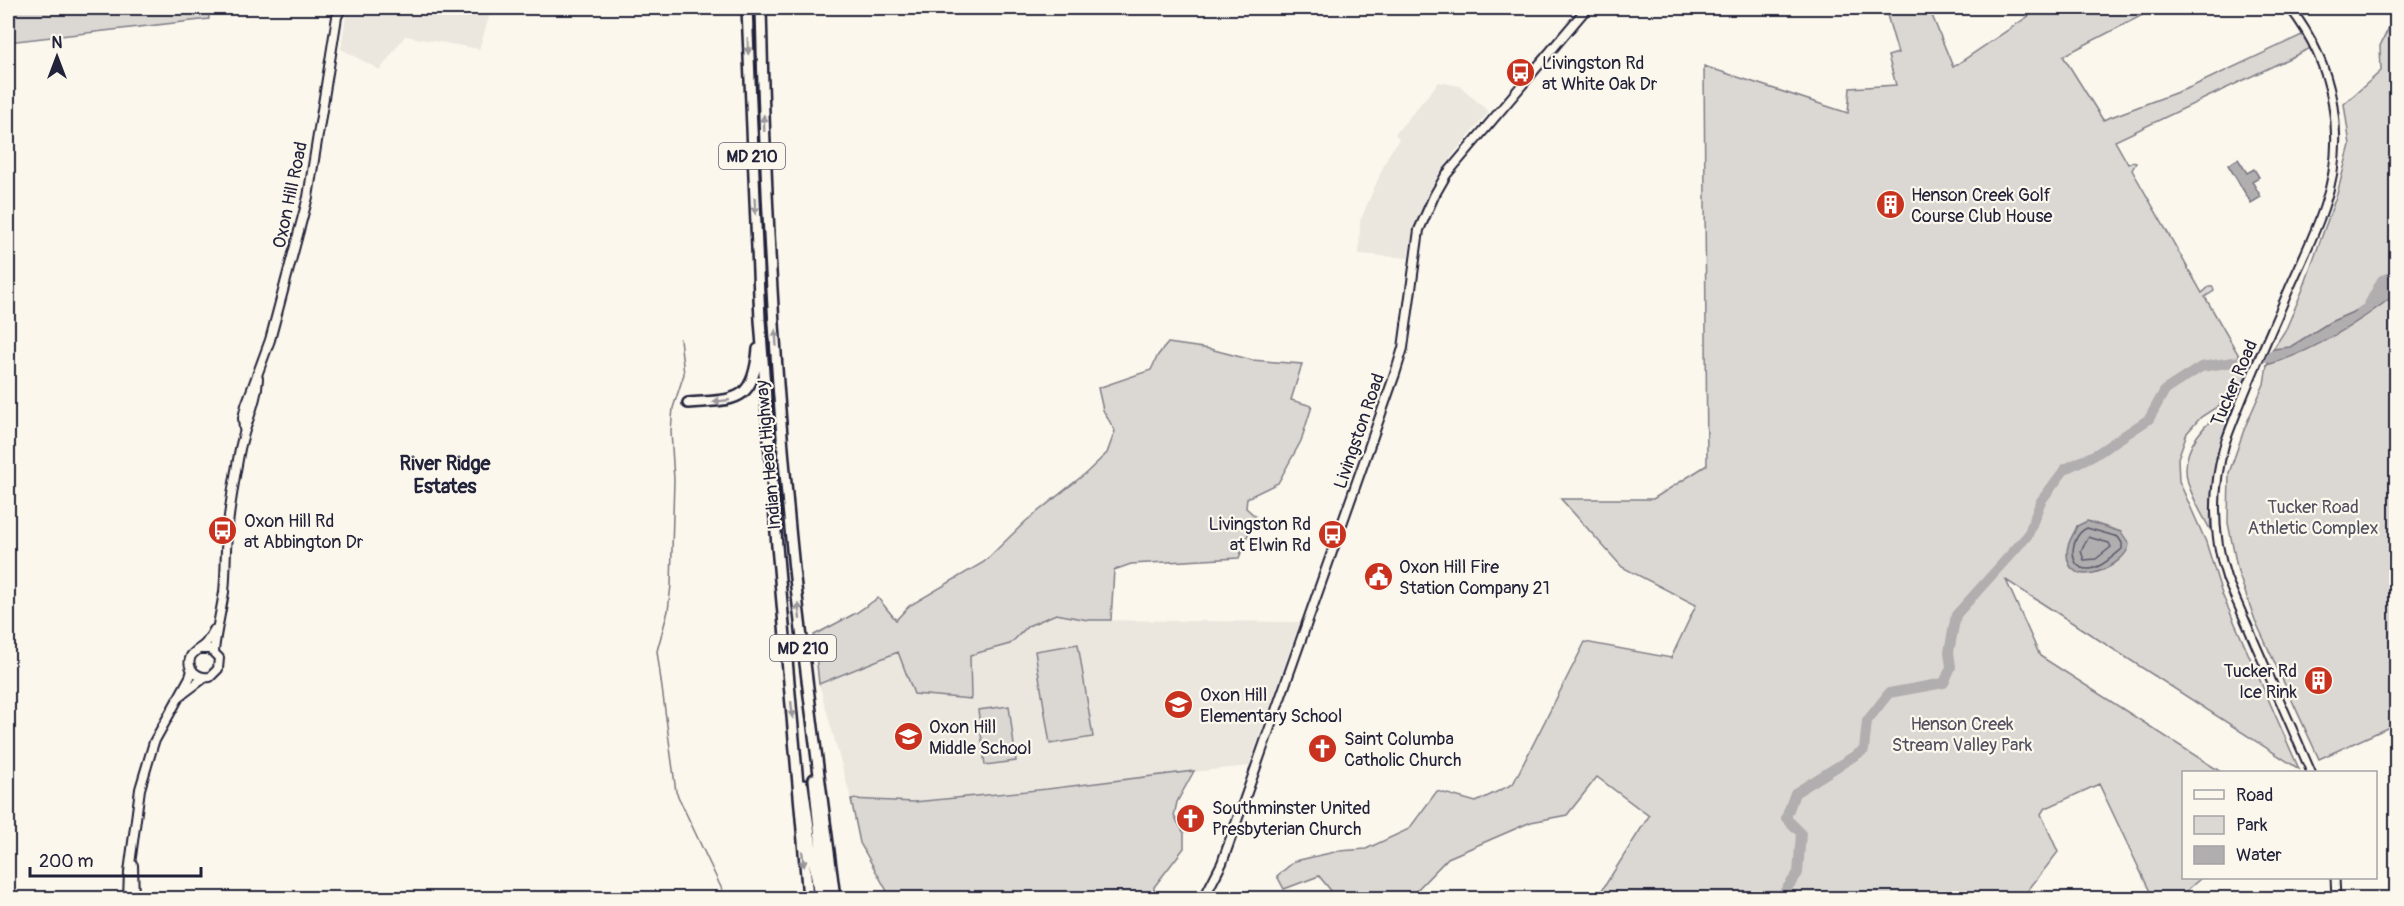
<svg xmlns="http://www.w3.org/2000/svg" width="2404" height="906" viewBox="0 0 2404 906" font-family="Pangolin,sans-serif">
<rect width="100%" height="100%" fill="#fbf7ec"/>
<filter id="ink" filterUnits="userSpaceOnUse"><feTurbulence type="fractalNoise" baseFrequency=".0167" numOctaves="2"/><feDisplacementMap in="SourceGraphic" scale="12" xChannelSelector="R" yChannelSelector="G"/><feConvolveMatrix kernelMatrix="1 2 1 2 8 2 1 2 1" color-interpolation-filters="sRGB"/></filter>
<g filter="url(#ink)">
<path fill="#ebe7df" d="M347,8H492L479,49L405,36L380,70L341,49Z
M1439,82L1460,86L1489,112L1455,152L1434,182L1413,230L1408,258L1359,254L1360,221L1388,156L1399,139L1395,134Z
M1056,614L1088,620L1300,622L1249,766L914,802L851,799L819,684L899,652L971,698L970,655L1010,644L1028,626Z"/>
<path fill="#dbd8d3" stroke="#7e7d87" stroke-width="1.5" d="M8,8H208L209,19L8,42Z
M1885,8H1929L1953,67L2036,11L2034,8H2156L2063,56L2103,120L2191,87L2304,34L2311,48L2115,141L2128,164L2132,162L2136,163L2132,170L2202,293L2209,287H2213L2214,291L2205,297L2249,373L2240,392L2201,417L2187,433L2178,458L2179,481L2206,542L2222,594L2299,769L2006,580L2040,656L2221,772H2184V878H2201L2178,898H2153L2099,784L2044,809L2041,814L2058,852L2022,898H1597L1649,816L1597,777L1567,815L1531,822L1448,858L1415,892L1413,898H1337L1319,876L1284,889L1277,876L1295,861L1339,851L1366,849L1409,829L1437,791L1476,802L1513,784L1585,642L1671,658L1696,605L1622,567L1561,499H1653L1707,465L1704,66L1848,113L1850,88L1896,85L1888,56L1898,53Z
M2393,8H2396V724L2319,759L2255,620L2238,572L2228,523L2229,473L2245,427L2264,384L2267,365L2273,349L2286,329L2303,289L2337,194L2350,145L2344,104L2381,71L2380,46L2393,19Z
M1168,343L1210,349L1252,360L1302,364L1291,400L1312,406L1301,441L1278,483L1247,498L1246,508L1255,516L1239,558L1131,564L1114,570L1111,620H1088L1056,614L1028,626L1010,644L970,655L971,699L914,694L898,652L819,684L814,635L856,613L878,598L896,620L909,606L984,562L1026,521L1086,473L1107,453L1115,431L1103,410L1098,388L1151,370L1158,355Z
M2234,403C2219,446 2208,485 2211,531C2203,516 2193,500 2188,483C2178,448 2207,420 2234,403Z
M1078,644L1093,737L1050,744L1035,651Z
M1009,706L1016,761L985,765L978,710Z
M1194,771L1177,802L1174,816L1184,833V848L1154,887V898H891L860,843L851,799L914,802L1047,789Z"/>
<path fill="#b1aeb0" stroke="#787681" stroke-width="1.5" d="M2238,159L2247,173L2254,169L2259,177L2252,181L2261,197L2251,203L2228,165Z
M2396,265V294C2358,323 2314,352 2267,365L2273,349L2290,347L2330,322L2362,308L2376,298Z
M2087,521L2121,532L2129,544C2128,565 2066,595 2067,552C2067,542 2074,535 2077,526Z"/>
<g fill="none" stroke-linecap="round" stroke-linejoin="round">
<path stroke="#5b5a6a" stroke-width="1.5" d="M2087,528L2118,537L2122,543V549C2116,554 2107,562 2099,566C2068,581 2066,537 2087,528Z
M2088,537L2109,543L2111,547L2096,559L2084,560L2081,551Z"/>
<path stroke="#787681" stroke-width="1.5" d="M680,339L684,374L673,408L671,431L674,480L671,585L668,611L657,651L676,792L726,898"/>
<path stroke="#b1aeb0" stroke-width="10" d="M2361,312L2367,308L2382,280L2391,277L2396,278
M1780,898L1798,873L1801,833L1786,818L1795,793L1864,750L1867,721L1889,693L1944,683L1951,667L1949,652L1956,615L2028,535L2041,501L2065,469L2098,453L2149,419L2165,390L2201,367L2284,354"/>
<defs>
<path id="tertiary" d="M2290,8C2334,64 2348,138 2324,207C2315,234 2302,260 2290,287C2268,339 2244,390 2225,443C2212,488 2212,534 2227,579L2311,772
M2335,878L2336,898"/>
<path id="secondary" d="M244,429L243,418L246,405L270,340L308,197L337,17L341,8
M200,649H210L219,658L218,669L210,677C198,679 185,669 191,656C195,650 202,648 206,643C209,639 212,634 214,630
M214,651C216,631 221,612 224,592C226,573 225,555 227,536C229,509 234,481 239,454C243,428 257,404 258,378
M180,696L204,678
M133,865L134,898
M128,898L129,872L140,789L154,742L190,677L192,670
M1204,898L1222,863L1395,374L1403,348L1419,230L1434,196L1446,175L1587,8"/>
<path id="trunk" d="M747,8L760,320L777,546L808,898
M761,8C765,195 775,383 794,569C806,679 821,789 835,898
M688,403C734,399 753,405 758,349
M814,779L826,898
M803,785L819,898"/>
</defs>
<use href="#tertiary" stroke="#22223b" stroke-width="11"/>
<use href="#secondary" stroke="#22223b" stroke-width="12"/>
<use href="#trunk" stroke="#22223b" stroke-width="14"/>
<use href="#tertiary" stroke="#fbf7ec" stroke-width="7"/>
<use href="#secondary" stroke="#fbf7ec" stroke-width="8"/>
<use href="#trunk" stroke="#fbf7ec" stroke-width="9"/>
</g>
<defs><path id="oneway-solid" d="M-6-.8H1V-3.2L6.5 0L1 3.2V.8H-6Z" transform="scale(1.5)"/></defs>
<g fill="#99979c">
<use href="#oneway-solid" transform="translate(748 46) rotate(88)"/>
<use href="#oneway-solid" transform="translate(764 123) rotate(-92)"/>
<use href="#oneway-solid" transform="translate(755 206) rotate(87)"/>
<use href="#oneway-solid" transform="translate(776 338) rotate(-93)"/>
<use href="#oneway-solid" transform="translate(721 401) rotate(174)"/>
<use href="#oneway-solid" transform="translate(799 611) rotate(-97)"/>
<use href="#oneway-solid" transform="translate(792 710) rotate(84)"/>
<use href="#oneway-solid" transform="translate(803 859) rotate(84)"/>
</g>
</g>
<defs>
<symbol id="bus-disc" viewBox="-11 -11 22 22"><circle r="9.5" fill="#c8321e" stroke="#fbf7ec"/><path d="M-5-6H5V4H4V6H2V4H-2V6H-4V4H-5ZM-3.5-4V0h7V-4ZM-3.5 1.2v1.5H-2V1.2ZM2 1.2v1.5H3.5V1.2Z" fill="#fff"/></symbol>
<symbol id="building-disc" viewBox="-11 -11 22 22"><circle r="9.5" fill="#c8321e" stroke="#fbf7ec"/><path d="M-4-6H4V6H1V3H-1V6H-4ZM-2.5-4.3h1.7v1.8h-1.7ZM.8-4.3h1.7v1.8H.8ZM-2.5-1h1.7V.8h-1.7ZM.8-1h1.7V.8H.8Z" fill="#fff"/></symbol>
<symbol id="civic-disc" viewBox="-11 -11 22 22"><circle r="9.5" fill="#c8321e" stroke="#fbf7ec"/><path d="M-.6-6.5H3V-4.5H.6V-3L4-1V1h2V6H-6V1h2V-1L-.6-3ZM-1.2 2.5V6h2.4V2.5Z" fill="#fff"/></symbol>
<symbol id="school-disc" viewBox="-11 -11 22 22"><circle r="9.5" fill="#c8321e" stroke="#fbf7ec"/><path d="M0-5L7-2L0 1L-7-2ZM-4 1L0 2.5L4 1V4Q0 6-4 4Z" fill="#fff"/></symbol>
<symbol id="church-disc" viewBox="-11 -11 22 22"><circle r="9.5" fill="#c8321e" stroke="#fbf7ec"/><path d="M-1.2-6h2.4v3.5h3.3v2.4h-3.3V6h-2.4V-.1h-3.3v-2.4h3.3Z" fill="#fff"/></symbol>
</defs>
<g fill-rule="evenodd">
<use href="#bus-disc" x="1504" y="56" width="33" height="33"/>
<use href="#building-disc" x="1874" y="188" width="33" height="33"/>
<use href="#bus-disc" x="206" y="514" width="33" height="33"/>
<use href="#bus-disc" x="1316" y="518" width="33" height="33"/>
<use href="#civic-disc" x="1362" y="560" width="33" height="33"/>
<use href="#building-disc" x="2302" y="664" width="33" height="33"/>
<use href="#school-disc" x="1162" y="688" width="33" height="33"/>
<use href="#school-disc" x="892" y="720" width="33" height="33"/>
<use href="#church-disc" x="1306" y="732" width="33" height="33"/>
<use href="#church-disc" x="1174" y="802" width="33" height="33"/>
</g>
<g text-anchor="middle" stroke-width="4.5" stroke-linejoin="round" paint-order="stroke">
<g fill="#fbf7ec" stroke="#636270" stroke-width="1.5">
<rect x="719" y="143" width="66" height="26" rx="4.5"/>
<rect x="770" y="635" width="66" height="26" rx="4.5"/>
</g>
<g font-size="16" font-weight="bold" fill="#22223b">
<text x="752" y="162">MD 210</text>
<text x="803" y="654">MD 210</text>
</g>
<g font-size="18" fill="#22223b" stroke="#fbf7ec" text-anchor="start">
<text x="1542" y="69">Livingston Rd<tspan x="1542" dy="21">at White Oak Dr</tspan></text>
<text x="1911" y="201">Henson Creek Golf<tspan x="1911" dy="21">Course Club House</tspan></text>
<text x="244" y="527">Oxon Hill Rd<tspan x="244" dy="21">at Abbington Dr</tspan></text>
<text x="1311" y="530" text-anchor="end">Livingston Rd<tspan x="1311" dy="21">at Elwin Rd</tspan></text>
<text x="1399" y="573">Oxon Hill Fire<tspan x="1399" dy="21">Station Company 21</tspan></text>
<text x="2297" y="677" text-anchor="end">Tucker Rd<tspan x="2297" dy="21">Ice Rink</tspan></text>
<text x="1200" y="701">Oxon Hill<tspan x="1200" dy="21">Elementary School</tspan></text>
<text x="929" y="733">Oxon Hill<tspan x="929" dy="21">Middle School</tspan></text>
<text x="1344" y="745">Saint Columba<tspan x="1344" dy="21">Catholic Church</tspan></text>
<text x="1212" y="814">Southminster United<tspan x="1212" dy="21">Presbyterian Church</tspan></text>
</g>
<g font-size="18" fill="#22223b" stroke="#fbf7ec">
<text transform="translate(290 195) rotate(-78)" y="6">Oxon Hill Road</text>
<text transform="translate(2234 383) rotate(-67)" y="6">Tucker Road</text>
<text transform="translate(1359 431) rotate(-71)" y="6">Livingston Road</text>
<text transform="translate(768 455) rotate(-95)" y="6">Indian Head Highway</text>
</g>
<g font-size="18" fill="#505061" stroke="#fbf7ec">
<text x="2313" y="513">Tucker Road<tspan x="2313" dy="21">Athletic Complex</tspan></text>
<text x="1962" y="730">Henson Creek<tspan x="1962" dy="21">Stream Valley Park</tspan></text>
</g>
<g font-size="20" font-weight="bold" fill="#22223b" stroke="#fbf7ec">
<text x="445" y="470">River Ridge<tspan x="445" dy="23">Estates</tspan></text>
</g>
</g>
<rect width="2404" height="906" fill="none" stroke="#fbf7ec" stroke-width="30"/>
<rect x="15" y="15" width="2374" height="876" fill="none" stroke="#22223b" stroke-width="2" filter="url(#ink)"/>
<rect x="2182" y="771" width="195" height="108" fill="#fbf7ec" stroke="#a4a2a5" stroke-width="1.5"/>
<rect x="2194" y="790" width="30" height="9" fill="#fbf7ec" stroke="#a4a2a5" stroke-width="1.5"/>
<text x="2236" y="801" font-size="18" fill="#22223b">Road</text>
<rect x="2194" y="816" width="30" height="18" fill="#dbd8d3" stroke="#a4a2a5" stroke-width="1.5"/>
<text x="2236" y="831" font-size="18" fill="#22223b">Park</text>
<rect x="2194" y="846" width="30" height="18" fill="#b1aeb0" stroke="#a4a2a5" stroke-width="1.5"/>
<text x="2236" y="861" font-size="18" fill="#22223b">Water</text>
<g transform="translate(57 57)" stroke="#fbf7ec" stroke-width="4.5" paint-order="stroke">
<path d="M0-4.5L10 22L0 15L-10 22Z" fill="#22223b"/>
<text y="-9" font-size="16" font-weight="bold" text-anchor="middle" fill="#22223b">N</text>
</g>
<path d="M30 867v9h171v-9" fill="none" stroke="#22223b" stroke-width="3"/>
<text x="39" y="867" font-size="18" fill="#22223b" stroke="#fbf7ec" stroke-width="4.5" paint-order="stroke">200 m</text>
</svg>
